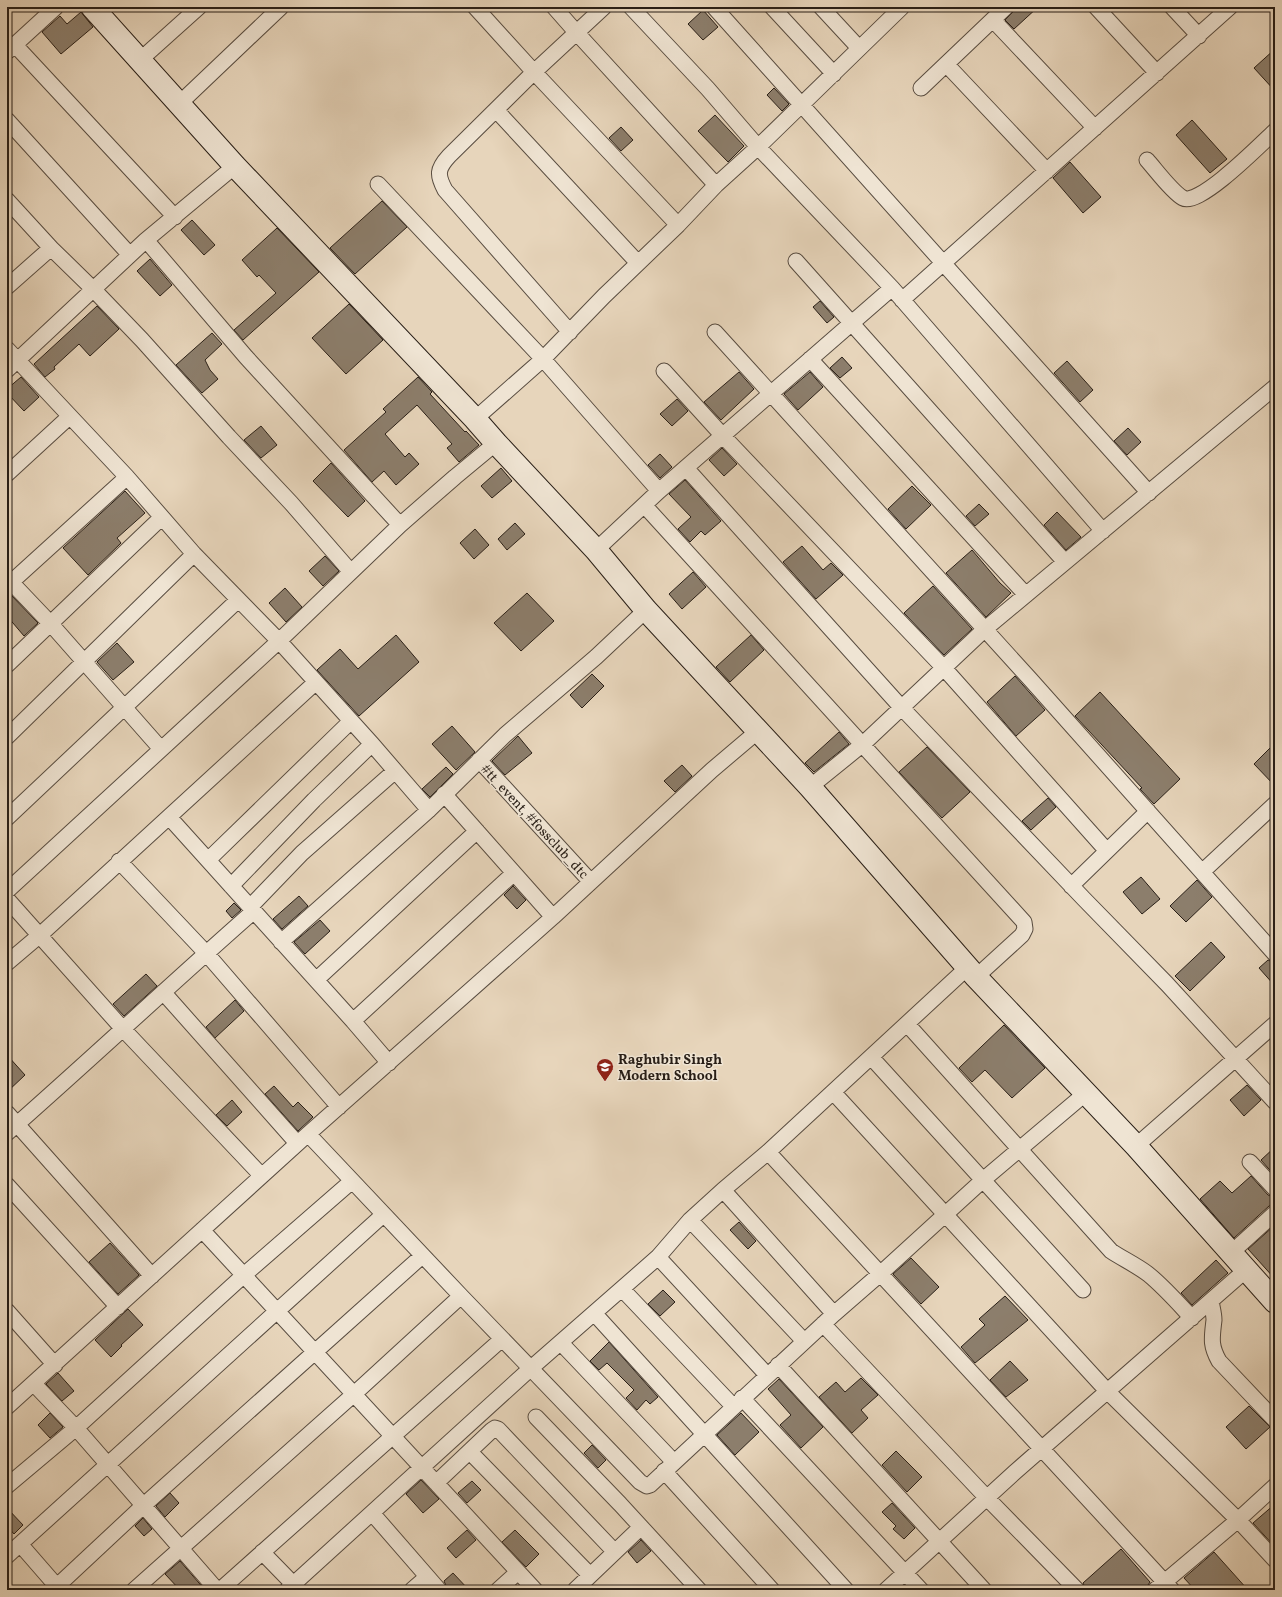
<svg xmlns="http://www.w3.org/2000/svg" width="1282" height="1597" viewBox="0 0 1282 1597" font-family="Vollkorn,serif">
<rect width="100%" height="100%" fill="#e7d5bb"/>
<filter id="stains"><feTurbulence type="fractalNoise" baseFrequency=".005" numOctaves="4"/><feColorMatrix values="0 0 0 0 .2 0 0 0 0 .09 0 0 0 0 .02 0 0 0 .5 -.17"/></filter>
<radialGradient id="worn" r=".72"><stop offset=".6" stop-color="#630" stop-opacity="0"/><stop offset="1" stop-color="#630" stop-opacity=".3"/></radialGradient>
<path fill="#8c7e6c" stroke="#291f17" d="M1015,7H1038L1014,29L1005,20L1012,13Z
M703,10L718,27L703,40L688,24Z
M81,12L93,27L61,54L42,32L60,16L67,24Z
M1275,49V91L1254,68Z
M774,88L789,104L782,111L767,95Z
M715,115L744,146L728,162L698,131Z
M1192,120L1227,159L1210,173L1176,135Z
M621,127L633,140L621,151L609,138Z
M1070,162L1101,197L1083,213L1053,178Z
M382,201L407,227L355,274L330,248Z
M192,220L215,245L204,255L181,230Z
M277,228L319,272L243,340L234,330L276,293L259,275L257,277L242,260Z
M150,259L172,285L160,296L137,271Z
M820,301L834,317L827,323L813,307Z
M349,304L383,340L346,374L312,338Z
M97,306L119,329L90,356L79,344L54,367L55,369L45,377L34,364Z
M212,333L222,344L205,360L210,370L218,379L202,393L176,365Z
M842,357L852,368L840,378L830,368Z
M1067,361L1093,390L1080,402L1054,373Z
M739,372L754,389L721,420L704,402Z
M810,372L823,387L798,410L784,394Z
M21,377L39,397L24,411L7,393V389Z
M418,377L432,392L430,394L465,432L466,431L479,445L459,462L447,448L452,444L417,405L385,434L405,457L409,453L419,464L396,485L384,471L372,482L344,450L386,412L383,409Z
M677,399L688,411L672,426L660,414Z
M261,426L277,445L261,458L244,440Z
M1128,428L1141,442L1127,455L1114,441Z
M722,448L737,464L724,476L709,460Z
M660,454L672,467L660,478L648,465Z
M331,463L365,501L348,517L313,481Z
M501,468L512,481L492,498L481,486Z
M685,480L721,521L705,535L701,531L690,542L678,529L691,517L669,494Z
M912,486L931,505L906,529L888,509Z
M125,491L145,513L117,538L121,543L88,575L63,548Z
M979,504L989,514L975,526L966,516Z
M1057,512L1081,537L1066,550L1044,525Z
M515,523L525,534L507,550L498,539Z
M475,529L489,545L474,559L460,543Z
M802,546L823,570L831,563L843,575L816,599L783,562Z
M972,550L1000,583L1011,593L986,617L946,573Z
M325,556L339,571L323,586L309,571Z
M693,572L706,587L682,609L669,594Z
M933,586L972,629L944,655L904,613Z
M285,588L302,607L286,622L269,603Z
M527,593L554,621L521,651L494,623Z
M10,594L38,623L24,636L7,616V595Z
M396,635L419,662L359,716L317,670L340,649L358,669Z
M751,635L764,650L730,682L716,667Z
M117,643L134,662L113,680L97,662Z
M592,674L604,686L582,708L570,695Z
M1015,676L1045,710L1016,736L987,702Z
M1100,692L1180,779L1154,804L1140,789L1142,788L1075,716Z
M452,726L475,752L456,770L432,744Z
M839,732L849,744L814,772L805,763Z
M518,736L532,753L505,775L492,761Z
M1275,743V786L1254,764Z
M927,747L970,792L942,818L899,772Z
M682,765L692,776L675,792L664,781Z
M446,767L453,774L430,797L422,789Z
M1048,798L1056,807L1031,830L1022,821Z
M1141,877L1160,899L1142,914L1123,892Z
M1197,880L1212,897L1186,922L1170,906Z
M513,886L526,900L517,909L504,895Z
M299,896L308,906L282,929L273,919Z
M234,903L241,910L232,918L226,911Z
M320,920L330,931L305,954L294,942Z
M1211,942L1225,957L1190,991L1175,976Z
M1268,960L1275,963V986L1259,968Z
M146,974L157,986L124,1016L113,1004Z
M235,1000L244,1011L215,1038L206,1027Z
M1004,1025L1045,1068L1012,1098L985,1070L972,1082L959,1068Z
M7,1055L25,1075L7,1092Z
M1247,1085L1261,1100L1244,1116L1230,1100Z
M274,1086L293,1107L298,1102L313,1117L298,1131L265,1094Z
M232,1100L242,1112L227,1126L216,1115Z
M1275,1147V1176L1261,1160Z
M1251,1176L1268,1195L1275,1198V1204L1269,1206L1234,1238L1200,1199L1220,1181L1232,1193Z
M739,1222L756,1241L748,1249L730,1230Z
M1275,1225V1279L1248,1249Z
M110,1243L139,1275L118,1294L89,1262Z
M911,1258L939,1287L921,1304L893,1274Z
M1216,1260L1228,1273L1192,1305L1181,1293Z
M663,1290L675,1302L660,1316L648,1304Z
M1005,1296L1028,1320L975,1363L961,1347L985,1325L979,1319Z
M128,1309L143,1325L121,1345L122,1346L111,1357L95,1340Z
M609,1342L658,1397L650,1404L646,1400L637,1410L626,1398L634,1390L607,1363L599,1370L590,1361Z
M1010,1361L1028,1380L1006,1397L990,1380Z
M58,1373L74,1391L62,1401L46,1384Z
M861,1378L878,1395L861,1410L868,1418L852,1433L819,1397L836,1382L845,1392Z
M779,1379L823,1427L801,1448L780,1425L791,1415L768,1389Z
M1249,1406L1270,1427L1246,1449L1226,1427Z
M50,1413L63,1427L50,1438L38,1425Z
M741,1413L759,1432L735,1455L717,1435Z
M592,1445L606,1460L598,1468L584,1453Z
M896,1451L922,1477L907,1492L882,1465Z
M421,1480L439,1499L423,1513L406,1494Z
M472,1481L481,1490L467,1503L458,1493Z
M170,1493L179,1503L165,1517L156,1506Z
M892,1503L915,1528L904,1539L893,1529L896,1526L882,1512Z
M1275,1504V1547L1253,1523Z
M7,1508L23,1525L14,1534L7,1526Z
M143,1518L152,1529L144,1536L135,1526Z
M467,1530L476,1540L456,1558L447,1548Z
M515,1530L539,1554L526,1567L502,1542Z
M641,1540L651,1551L637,1563L628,1552Z
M1121,1549L1150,1582L1146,1588L1145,1590H1086L1083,1583Z
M1214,1552L1248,1590H1195L1184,1578Z
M180,1561L205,1590H180L165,1574Z
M453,1573L469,1590H448L444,1581Z"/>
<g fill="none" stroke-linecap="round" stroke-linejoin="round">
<defs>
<path id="street" d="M554,7L576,32L716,185
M631,7L708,89L758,147L892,288
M714,7L1149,493
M772,7L834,74
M821,7L859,48
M1096,7L1157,73
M1172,7L1199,36
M993,20L1095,128
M15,45L175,217
M8,51L56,7
M140,60L199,7
M946,64L1047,171
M921,88L1006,7
M179,104L281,7
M496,110L638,263
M7,120L130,255
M1147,160C1156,170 1172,192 1183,198C1199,207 1261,144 1275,131
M235,166L146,240L246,357L400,525
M378,184L543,359L604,296L678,225L534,72L475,7
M7,200L51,248L93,289L142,340L229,437L291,503L351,572
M678,225L716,185L758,147L902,7
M796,261L1065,562
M7,287L51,248
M902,300L1230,7
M570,332L445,190C437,175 437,169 449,156L534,72L604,7
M715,332L1030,679L1275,954
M7,349L127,477L194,554L279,641L372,744L429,810
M810,359L1026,595
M7,370L146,240
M664,371L723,436L943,667L1107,851
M475,419L543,359L659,491
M686,468L901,707L1084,899L1167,984L1275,1102
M7,474L69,417
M644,505L1024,922L1025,929L1022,935L976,977
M596,550L659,491L892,288L1103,531
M11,582L50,623L161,749
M7,586L127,477
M7,665L161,518
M7,737L194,554
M479,760L591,882
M810,787L863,744L985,629L1275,387
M169,817L353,1021L389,1063
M7,818L238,600
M208,860L351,721
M119,861L206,953L339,1107
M1202,872L1275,804
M231,886L314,800L372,744
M1071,886L1148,811
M7,891L279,641L400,525L455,477L496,443
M7,899L123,1029L261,1175
M250,907L302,853L395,771
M553,917L712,770L758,731
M281,942L429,810L505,735L596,657L646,610
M7,963L40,935L316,682
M316,980L477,831
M163,992L297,1143
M353,1021L514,873
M907,1024L1111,1251C1123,1259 1136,1265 1148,1274C1164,1287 1178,1303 1192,1318
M871,1057L1083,1290
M833,1092L1108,1392L1238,1520L1275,1560
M7,1113L152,1276
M7,1133C90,1060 171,984 254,911
M308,1134L461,1296L640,1482L647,1486L650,1485L834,1314L880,1274L983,1180L1086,1093
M1136,1146L1275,1024
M768,1152L1172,1590
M1250,1162L1275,1189
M7,1185L118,1307
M723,1190L834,1314
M690,1220L804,1341
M202,1230L535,1590
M1232,1252L1275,1213
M658,1257L767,1375
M622,1289L733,1406
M1211,1301C1212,1307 1214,1314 1214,1320C1212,1338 1210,1345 1219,1361L1275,1420
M7,1311L55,1365
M594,1313L846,1590
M823,1324L987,1498L1077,1590
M561,1343L674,1462
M778,1365L984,1590
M34,1384L76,1428L217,1590
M742,1398L921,1590
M7,1407L308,1134L553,917L444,794
M536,1417L620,1504L699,1590
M470,1452L590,1575
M664,1471L772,1590
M436,1483L492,1430L495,1428L498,1429L615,1552
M7,1486L76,1428L244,1275L352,1181
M372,1513L439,1590
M262,1552L299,1590
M7,1556L20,1544
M53,1590L144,1505L422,1256
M60,1590L20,1544L383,1215
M134,1590L353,1395L461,1296
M220,1590L502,1339
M287,1590L530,1369L658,1257L690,1220L723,1190L768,1152L968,967
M412,1590L427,1577
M498,1590L518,1572
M575,1590L641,1527
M886,1590L1015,1472L1247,1269
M1155,1590L1238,1520L1275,1486"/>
<path id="secondary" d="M92,7L235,166L475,419L496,443L596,550L646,610L810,787L976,977L1136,1146L1275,1302"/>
</defs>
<use href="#street" stroke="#584c40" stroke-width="17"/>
<use href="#secondary" stroke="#291f17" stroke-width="24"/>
<use href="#street" stroke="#efe4d3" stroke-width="15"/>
<use href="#secondary" stroke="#efe4d3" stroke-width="22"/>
</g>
<defs>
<symbol id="school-pin" viewBox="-11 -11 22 30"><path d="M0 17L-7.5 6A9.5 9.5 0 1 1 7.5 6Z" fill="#8f2418" stroke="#efe4d3"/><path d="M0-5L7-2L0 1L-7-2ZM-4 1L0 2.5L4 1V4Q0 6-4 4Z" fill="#fff"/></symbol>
</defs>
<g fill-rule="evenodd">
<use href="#school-pin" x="595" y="1057" width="20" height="27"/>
</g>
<g text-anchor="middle" stroke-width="3" stroke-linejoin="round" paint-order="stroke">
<g font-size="14" fill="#291f17" stroke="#efe4d3">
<text transform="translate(535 821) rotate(47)" y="5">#tt_event, #fossclub_dtc</text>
</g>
<g font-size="14" font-weight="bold" fill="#291f17" stroke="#efe4d3" text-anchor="start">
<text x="618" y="1064">Raghubir Singh<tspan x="618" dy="16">Modern School</tspan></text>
</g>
</g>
<rect width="1282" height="1597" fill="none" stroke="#e7d5bb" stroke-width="24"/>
<rect x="8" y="8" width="1266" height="1581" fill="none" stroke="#291f17" stroke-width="2"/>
<rect x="12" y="12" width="1258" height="1573" fill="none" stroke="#291f17"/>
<rect width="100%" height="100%" filter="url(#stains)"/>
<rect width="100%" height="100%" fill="url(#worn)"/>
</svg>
